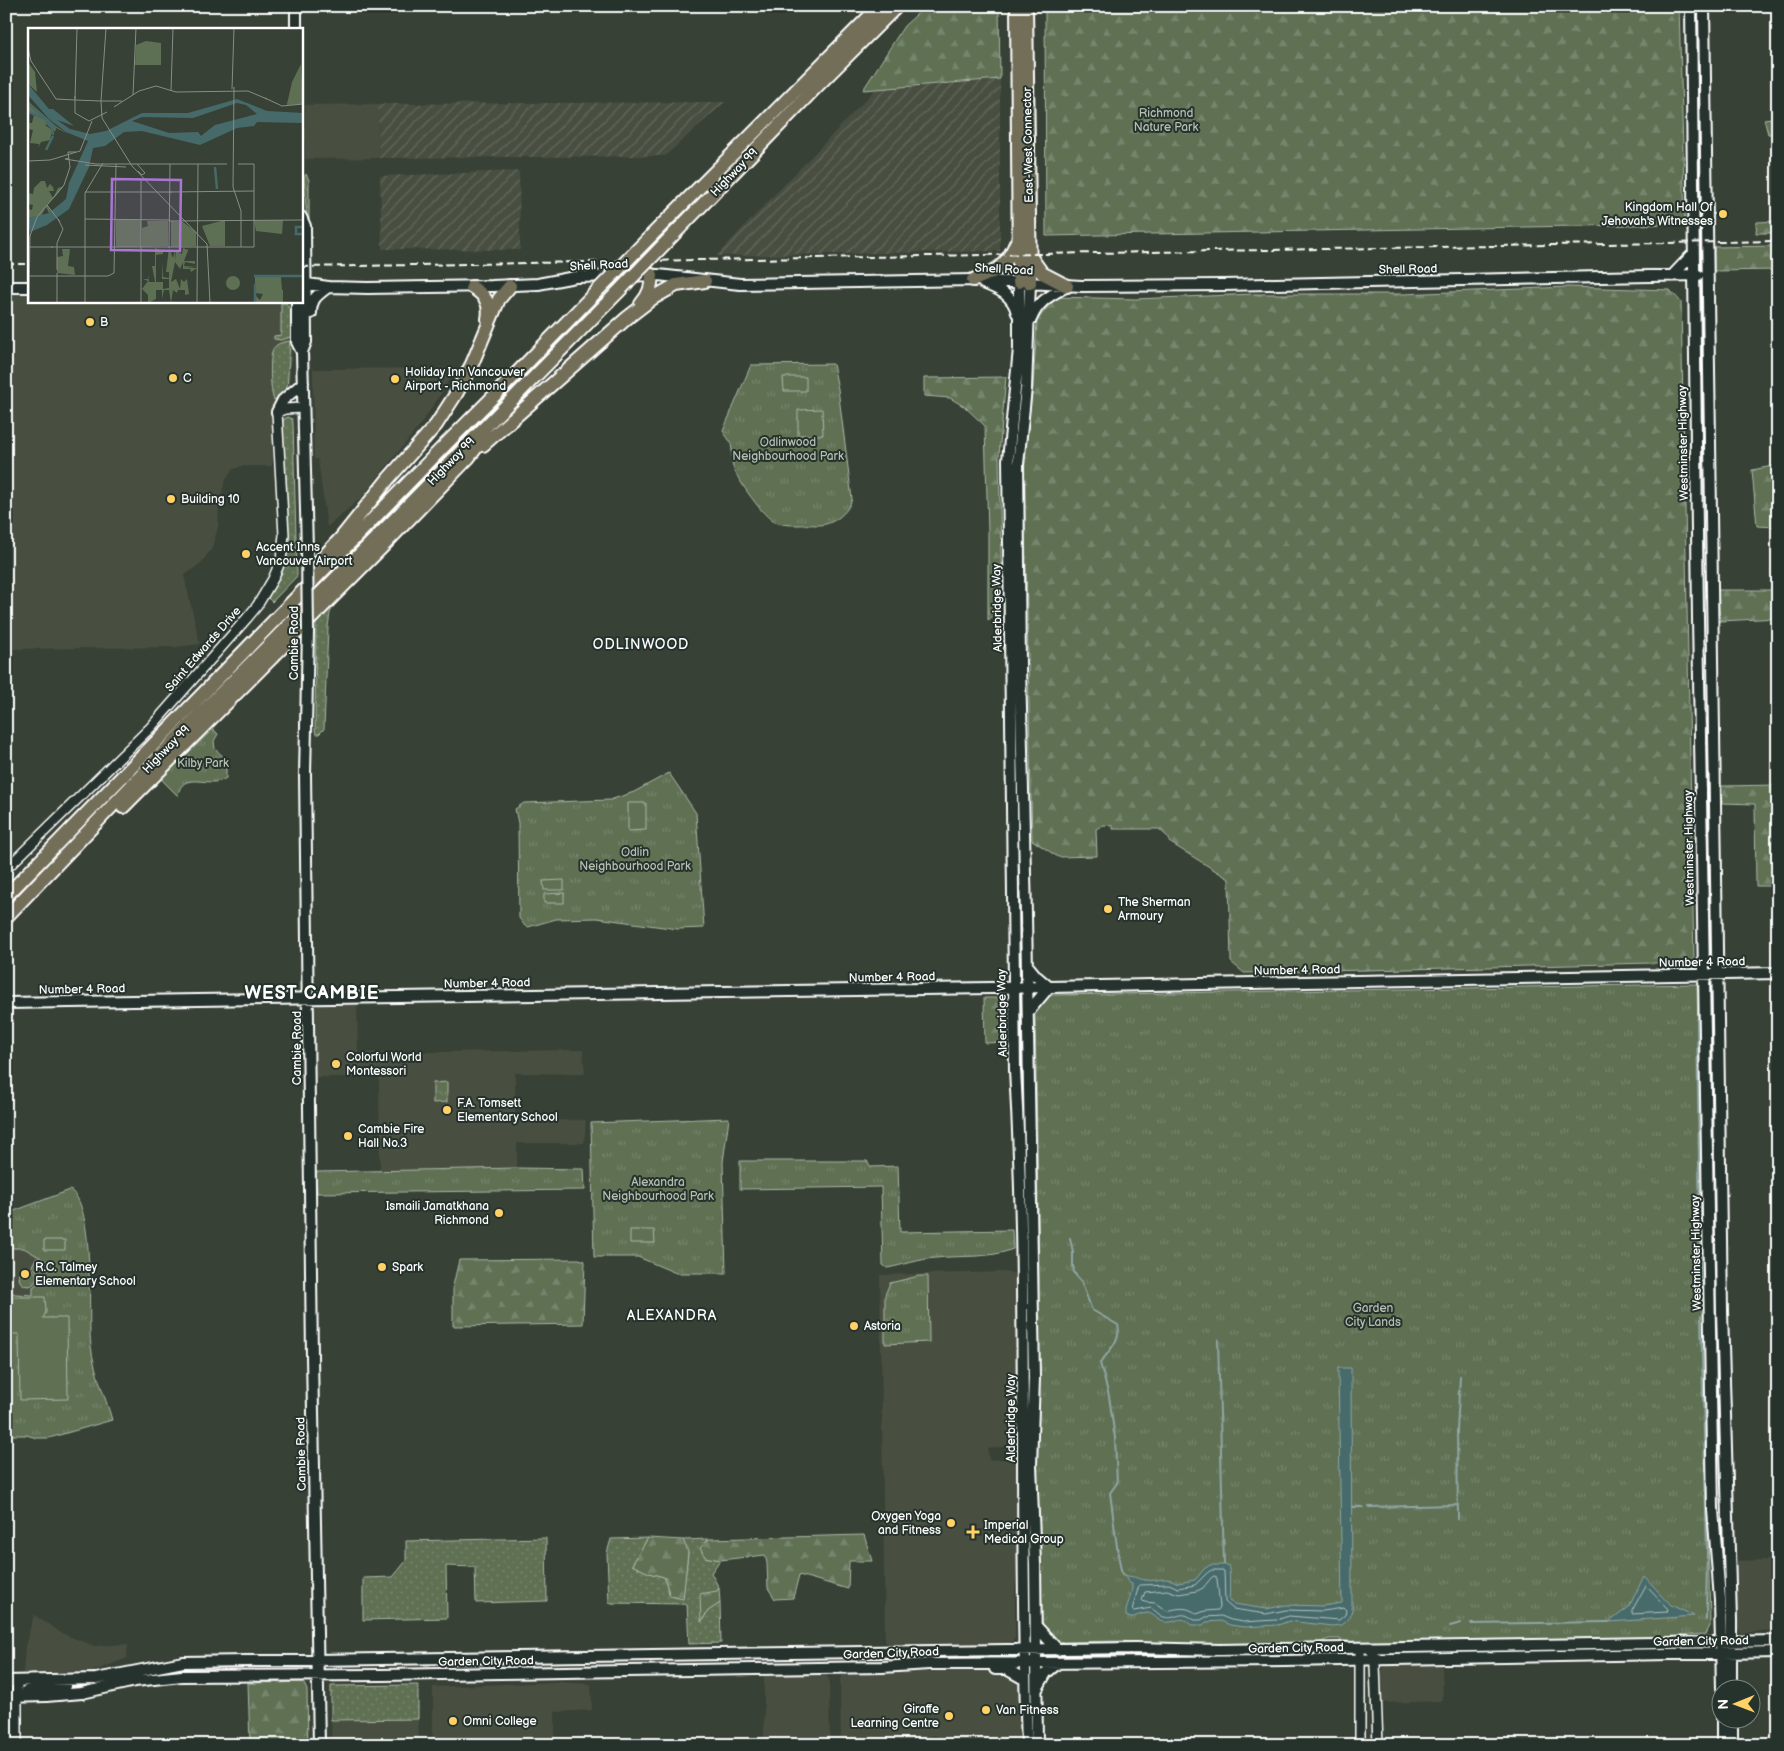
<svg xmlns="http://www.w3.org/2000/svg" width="1784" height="1751" viewBox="0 0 1784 1751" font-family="'Balsamiq Sans',sans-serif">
<defs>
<pattern id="industrial-furrows" width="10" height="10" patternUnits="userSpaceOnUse" patternTransform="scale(1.25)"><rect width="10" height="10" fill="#484f41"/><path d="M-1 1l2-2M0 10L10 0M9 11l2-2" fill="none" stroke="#63695e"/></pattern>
<pattern id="grass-dots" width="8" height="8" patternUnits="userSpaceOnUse" patternTransform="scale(1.25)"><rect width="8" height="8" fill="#5e7053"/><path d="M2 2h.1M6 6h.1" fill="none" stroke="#76856d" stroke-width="1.8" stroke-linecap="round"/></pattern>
<pattern id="forest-firs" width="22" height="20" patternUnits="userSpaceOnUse" patternTransform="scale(1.25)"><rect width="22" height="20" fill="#5e7053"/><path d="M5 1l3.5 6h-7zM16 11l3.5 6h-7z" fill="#76856d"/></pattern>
<pattern id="park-tufts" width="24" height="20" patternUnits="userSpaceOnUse" patternTransform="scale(1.25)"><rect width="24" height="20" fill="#5e7053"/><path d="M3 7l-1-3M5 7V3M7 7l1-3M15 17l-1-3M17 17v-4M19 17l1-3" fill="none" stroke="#76856d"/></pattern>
</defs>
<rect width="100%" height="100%" fill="#384136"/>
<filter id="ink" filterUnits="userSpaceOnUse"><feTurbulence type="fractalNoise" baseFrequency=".02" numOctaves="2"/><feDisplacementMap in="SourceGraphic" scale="10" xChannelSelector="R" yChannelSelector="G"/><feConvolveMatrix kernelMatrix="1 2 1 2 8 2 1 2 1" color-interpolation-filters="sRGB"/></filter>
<g filter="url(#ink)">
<path fill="#484f41" d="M378,104L379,158L305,159V105Z
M6,291H29V301H292L294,334L290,367V388L273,406L272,466H241L232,470L225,481L219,503L218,527L212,548L202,562L184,576L200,644L176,647L6,649Z
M456,368L437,400L420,425L361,498L327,527L318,459H314L313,369Z
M357,1003L358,1053L583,1050L585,1074L515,1073V1121L586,1120L584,1143H517V1168L380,1171L379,1077H315L314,1011L316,1007L321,1004Z
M6,1244L13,1248H24L49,1263L33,1295L15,1294L6,1289Z
M1009,1272L1014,1274L1017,1279L1020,1380L1018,1399L1016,1437L1014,1443L1009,1446L988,1449L989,1460L1011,1459L1018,1463V1562L1015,1589V1638L1009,1645L1005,1646L890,1647L885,1641L880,1275Z
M1772,1560V1630L1741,1633L1737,1627L1732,1561Z
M34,1615L61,1633L94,1646L128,1644L127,1658L94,1671L23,1673L25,1646Z
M1390,1664L1442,1666L1443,1701L1381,1703V1672L1385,1667Z
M1001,1671L1017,1680L1019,1684L1023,1745H945L943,1739L934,1735L926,1738L923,1745H841L840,1679L844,1674L875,1672Z
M821,1673L825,1674L829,1679L830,1745H764V1674Z
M555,1682L591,1684L592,1710L555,1712V1745H433V1687Z
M418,1719L419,1745H332L331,1720Z"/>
<path fill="url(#industrial-furrows)" d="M1000,79V251L716,256L876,89Z
M725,102L665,156L379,158L378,104Z
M519,171L520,250L382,249L380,176Z"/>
<path fill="url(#grass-dots)" stroke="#aeb8a9" d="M306,174L309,180V252L304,177Z
M281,303H286L291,311V337L281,340L274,339V336L281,335Z
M290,341L287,390L284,394L274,400C270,392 269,357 273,349C277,343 283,342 290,341Z
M288,417L292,419L293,423L297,576L272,602L268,598L281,574L286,561L288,541L282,423L284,419Z
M340,594L330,613L328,627L324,729L319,734H316L315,730L316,619Z
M546,1538L547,1601L476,1603L475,1567L446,1566L447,1618L363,1620V1578L393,1577L406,1561V1541Z
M648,1538L632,1565L649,1573L664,1577L670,1596L683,1598L688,1553L683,1540L709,1539L700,1548L705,1557L720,1560L711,1573L719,1588L702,1621L708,1611L720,1603L721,1643L689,1644L687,1604L609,1603L607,1553L611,1539Z
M418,1685V1719L331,1720V1686Z"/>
<path fill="url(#forest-firs)" stroke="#aeb8a9" d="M926,6H999L1000,79L863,90L904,26Z
M1045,6H1679L1685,224L1046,236Z
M1778,117V135L1768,134L1764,119Z
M1778,221V233H1756L1757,222Z
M1778,246V270L1714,271V247Z
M1568,287L1670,290L1681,302L1694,962L1244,973L1231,962L1229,879L1169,842V838L1159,829H1113V826L1103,825L1096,829L1097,856L1058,857L1032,840L1024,476L1027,432L1033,387L1037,321L1055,297L1135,299L1255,294H1403Z
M1006,377L999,455L1001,562L999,611L988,620V532L985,426L965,407L950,398L924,396V378Z
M1778,465V527L1757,526L1752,470Z
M1718,590H1778V618L1720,621Z
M1778,785V886H1756L1755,804L1722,803V786Z
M984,998H1001L1006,1002L1008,1042L985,1043Z
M579,1259L585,1261L583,1324L453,1326V1286L459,1260Z
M864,1535L872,1561H849L848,1589L799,1575L793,1598L775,1599L768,1588L767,1563L765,1555L720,1560L705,1557L700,1548L709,1539Z
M648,1538L683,1540L688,1552L683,1599L670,1596L664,1577L649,1573L632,1565Z
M719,1588L720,1603L708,1611L701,1622L700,1594L717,1591Z
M303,1682L307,1690L308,1745H250L248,1683Z"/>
<path fill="url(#park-tufts)" stroke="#aeb8a9" d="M833,364L838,389L852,499C848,513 833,525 818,525C804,524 787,527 775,522C764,518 737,479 733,467C731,460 733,452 731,444C730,440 725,435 723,431L751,365Z
M213,729L218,734L214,741L215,749L226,759V778C212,790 181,768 178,796L161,779Z
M669,773L696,813L704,928L678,929L597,918L556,919L528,927L525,926L519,918L518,823L515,809L524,803L610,800L634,792Z
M1697,984L1710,1626L1706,1634L1643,1638L1372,1644L1340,1640V1639H1329L1318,1643L1230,1646L1155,1644L1121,1641L1064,1642L1054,1640L1044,1630L1042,1619L1041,1571L1038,1549L1036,1462L1039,1276L1035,1009L1040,1002L1052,995Z
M447,1082V1102L433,1103V1083Z
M729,1118L723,1162L726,1273H676L638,1257H594L591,1123Z
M740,1161H867L871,1167L898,1166L900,1232L1012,1230L1013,1249C988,1259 962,1255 936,1258C919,1259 904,1265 887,1268L883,1265L881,1187L740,1189Z
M517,1168L584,1169L585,1190L317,1193L316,1172Z
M70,1190C96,1205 87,1316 91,1346C94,1372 105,1395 112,1420L49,1438H37L26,1435H6V1289L15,1294L33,1295V1287L37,1284L43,1273H39L32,1266L36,1258L49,1263L24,1248H13L6,1244V1214Z
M19 1277a9 9 0 1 1 18 0a9 9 0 1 1-18 0Z
M919,1276H928L929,1342L885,1344V1295L890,1283Z"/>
<path fill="#5e7053" stroke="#aeb8a9" d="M783,377H806V391H784Z
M822,409L823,435H798V410Z
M628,803H646V830L628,831Z
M564,880V890H544L543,881Z
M564,893V903H544V894Z
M630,1230H654L655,1243H630Z
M44,1240H65V1250H44Z
M11,1297H45L46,1312L43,1318H67L68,1399L20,1400L19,1334H8V1301Z"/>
<path fill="#466a6a" stroke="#90a6a6" d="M1338,1368H1351L1352,1610L1350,1617L1341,1625L1332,1626L1289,1621L1278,1625L1244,1627L1230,1625L1221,1621L1206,1622L1203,1625H1191C1181,1613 1176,1624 1164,1622C1157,1621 1154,1613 1147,1613C1141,1614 1136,1616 1131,1618L1126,1616C1125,1605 1133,1596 1132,1584L1128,1582L1125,1576C1135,1576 1137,1579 1145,1580C1160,1582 1164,1575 1178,1583L1195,1580L1204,1569L1210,1565H1228C1230,1570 1230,1594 1229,1601L1234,1604L1266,1609L1286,1605L1323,1606L1342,1603Z
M1644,1576L1671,1605L1694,1616L1609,1622L1629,1607Z"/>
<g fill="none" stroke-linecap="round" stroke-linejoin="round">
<path stroke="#b5c3c3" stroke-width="1" d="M1212,1570H1222L1224,1571L1225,1602L1233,1609L1266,1614L1286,1610L1323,1611L1344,1608L1346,1610L1345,1615L1339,1620L1289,1616L1276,1620L1243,1622L1231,1620L1221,1616L1206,1617L1201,1620H1194C1180,1608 1177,1621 1164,1617C1160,1616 1156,1611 1151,1608L1134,1611L1132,1610L1139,1585L1169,1584L1178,1588L1195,1585L1207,1573Z
M1215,1576L1217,1579L1220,1607L1218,1610L1205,1611L1197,1614C1187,1606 1179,1608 1167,1611L1155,1603L1144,1602L1142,1600L1145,1592L1167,1590L1179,1594L1197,1591L1203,1588L1211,1578Z
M1646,1586L1668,1609L1667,1612L1632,1614V1611Z"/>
<path stroke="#90a6a6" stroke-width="2" d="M1697,1020L1701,1304
M1070,1238L1073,1252V1266L1074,1273L1081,1281L1092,1310L1118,1325C1122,1339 1108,1352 1100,1363L1109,1396L1115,1438L1117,1483L1110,1493C1114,1520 1116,1548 1122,1575L1125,1576
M1701,1316L1707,1551L1706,1620
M1218,1339L1224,1564
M1352,1507H1363
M1369,1507L1457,1505
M1458,1519L1457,1430L1460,1376
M1471,1624L1609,1622
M1450,1626L1461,1623"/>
<defs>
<path id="tertiary" d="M6,869L151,727L247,618L257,606L273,579L281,560L284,535L277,412L285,409L303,408
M1369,1648L1373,1653L1375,1665L1378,1745
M17,1681V1745
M1360,1745V1653"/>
<path id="secondary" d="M296,6V29
M1691,6L1698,618L1713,1510L1720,1599L1722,1688
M1704,6L1722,1311L1731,1620V1688
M301,217L305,226L306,342L302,352L307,550
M1672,276L1693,254
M1019,282V349L1008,460L1009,543L1015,1070C1028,1295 1019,1520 1027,1745
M301,283L328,287L368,288L492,286L538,284L575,277L658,275L740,284L973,280L1082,286L1224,285L1698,275
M983,283C999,289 1013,295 1017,313
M1030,283L1026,388L1018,464L1020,667L1026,915L1034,1378L1031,1465L1035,1564L1037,1745
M6,287H29
M297,301V342L302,352
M311,313C311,299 317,295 328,287
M1031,319C1039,300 1050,296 1067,286
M277,412L283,400L303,383
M308,631L305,774L312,1356L319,1745
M1027,965L1036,976L1049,987
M6,1003L1049,987L1778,973
M1028,1012L1049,987
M1036,1626L1058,1650
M995,1669H1006L1024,1679
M6,1681L96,1679L183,1662L1135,1648L1220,1650L1778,1641
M1037,1689L1046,1673L1058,1663
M26,1691L66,1686
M6,1697L46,1696L82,1693L135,1681L182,1676L382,1675L882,1667L929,1664L1284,1661L1778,1652
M1722,1718V1745
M1732,1718V1745"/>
<path id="motorway" d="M1017,6L1019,282
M1026,6L1030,283
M652,235L880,6
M673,235L819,84L897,6
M1030,256L1042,273L1067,286
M973,280C999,270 1006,267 1017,241
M472,287C485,295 491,303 488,319
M641,304C650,294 651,287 652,275
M483,445L627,318L653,298L676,285L705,281
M313,568L341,538L389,478L436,425L456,394L472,364L499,299L510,286
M123,807L382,547L468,458L486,435
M6,896L448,442L518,372L596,292
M6,917L203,711L375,539L617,293"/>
</defs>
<use href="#tertiary" stroke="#fff" stroke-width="12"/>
<use href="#secondary" stroke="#fff" stroke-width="14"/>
<use href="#motorway" stroke="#fff" stroke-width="16"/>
<use href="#tertiary" stroke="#26332d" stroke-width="9"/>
<use href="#secondary" stroke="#26332d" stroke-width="10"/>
<use href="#motorway" stroke="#726e59" stroke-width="12"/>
<path stroke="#fff" stroke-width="2" stroke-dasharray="8 4" stroke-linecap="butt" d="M6,264H29
M301,267L1778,241"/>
<defs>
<path id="secondary-bridge" d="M307,550L308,631"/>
<path id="motorway-bridge" d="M596,292L652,235
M617,293L673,235"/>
</defs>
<use href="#secondary-bridge" stroke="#fff" stroke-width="14" stroke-linecap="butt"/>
<use href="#motorway-bridge" stroke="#fff" stroke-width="16" stroke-linecap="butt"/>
<use href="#secondary-bridge" stroke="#26332d" stroke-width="10"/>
<use href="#motorway-bridge" stroke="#726e59" stroke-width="12"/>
</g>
</g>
<g fill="#ffd166" stroke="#26332d" stroke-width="2">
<circle cx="1723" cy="214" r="5"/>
<circle cx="90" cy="322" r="5"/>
<circle cx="173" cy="378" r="5"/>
<circle cx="395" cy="379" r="5"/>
<circle cx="171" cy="499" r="5"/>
<circle cx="246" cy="554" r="5"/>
<circle cx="1108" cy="909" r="5"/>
<circle cx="336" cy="1064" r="5"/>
<circle cx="447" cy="1110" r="5"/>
<circle cx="348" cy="1136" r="5"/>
<circle cx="499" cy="1213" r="5"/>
<circle cx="382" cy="1267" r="5"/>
<circle cx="25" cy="1274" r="5"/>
<circle cx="854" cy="1326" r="5"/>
<circle cx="951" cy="1523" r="5"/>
<path d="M970.5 1524.5h5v5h5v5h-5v5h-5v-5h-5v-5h5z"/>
<circle cx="986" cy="1710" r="5"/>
<circle cx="949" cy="1716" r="5"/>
<circle cx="453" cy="1721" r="5"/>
</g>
<g text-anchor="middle" stroke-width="4" stroke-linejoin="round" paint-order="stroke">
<g font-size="12" fill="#b7bfb2" stroke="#26332d">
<text x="1166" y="117">Richmond<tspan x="1166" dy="14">Nature Park</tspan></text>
<text x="788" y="446">Odlinwood<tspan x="788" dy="14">Neighbourhood Park</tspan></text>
<text x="203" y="767">Kilby Park</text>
<text x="635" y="856">Odlin<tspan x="635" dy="14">Neighbourhood Park</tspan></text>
<text x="658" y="1186">Alexandra<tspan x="658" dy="14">Neighbourhood Park</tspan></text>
<text x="1373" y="1312">Garden<tspan x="1373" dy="14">City Lands</tspan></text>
</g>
<g font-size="12" fill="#fff" stroke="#26332d">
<text transform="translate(1028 145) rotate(-91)" y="4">East-West Connector</text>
<text transform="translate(734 172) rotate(-46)" y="4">Highway 99</text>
<text transform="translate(599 265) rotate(-3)" y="4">Shell Road</text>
<text transform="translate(1004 269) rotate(3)" y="4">Shell Road</text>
<text transform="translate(1408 269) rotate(-1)" y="4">Shell Road</text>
<text transform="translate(1683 443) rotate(-91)" y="4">Westminster Highway</text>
<text transform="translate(451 461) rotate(-46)" y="4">Highway 99</text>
<text transform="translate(997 608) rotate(-91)" y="4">Alderbridge Way</text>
<text transform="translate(294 643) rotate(-90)" y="4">Cambie Road</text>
<text transform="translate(203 649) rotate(-49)" y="4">Saint Edwards Drive</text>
<text transform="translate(166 749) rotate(-46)" y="4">Highway 99</text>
<text transform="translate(1689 848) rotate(-91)" y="4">Westminster Highway</text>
<text transform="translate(1702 962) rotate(-1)" y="4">Number 4 Road</text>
<text transform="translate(1297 970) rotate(-1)" y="4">Number 4 Road</text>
<text transform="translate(892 977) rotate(-1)" y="4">Number 4 Road</text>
<text transform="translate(487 983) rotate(-1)" y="4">Number 4 Road</text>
<text transform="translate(82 989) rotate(-1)" y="4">Number 4 Road</text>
<text transform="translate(1002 1013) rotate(-91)" y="4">Alderbridge Way</text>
<text transform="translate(297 1048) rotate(-90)" y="4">Cambie Road</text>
<text transform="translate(1696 1253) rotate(-91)" y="4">Westminster Highway</text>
<text transform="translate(1011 1418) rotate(-90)" y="4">Alderbridge Way</text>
<text transform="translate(301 1454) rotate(-91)" y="4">Cambie Road</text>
<text transform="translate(1701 1641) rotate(-1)" y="4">Garden City Road</text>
<text transform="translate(1296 1648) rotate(-1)" y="4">Garden City Road</text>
<text transform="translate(891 1653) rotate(-2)" y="4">Garden City Road</text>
<text transform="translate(486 1661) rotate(-1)" y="4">Garden City Road</text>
</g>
<g font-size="12" fill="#fff" stroke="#26332d" text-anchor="start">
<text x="1713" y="211" text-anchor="end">Kingdom Hall Of<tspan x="1713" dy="14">Jehovah's Witnesses</tspan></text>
<text x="100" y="326">B</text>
<text x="405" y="376">Holiday Inn Vancouver<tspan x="405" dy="14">Airport - Richmond</tspan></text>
<text x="183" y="382">C</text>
<text x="181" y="503">Building 10</text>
<text x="256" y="551">Accent Inns<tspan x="256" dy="14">Vancouver Airport</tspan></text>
<text x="1118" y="906">The Sherman<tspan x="1118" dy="14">Armoury</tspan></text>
<text x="346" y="1061">Colorful World<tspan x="346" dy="14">Montessori</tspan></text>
<text x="457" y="1107">F.A. Tomsett<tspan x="457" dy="14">Elementary School</tspan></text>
<text x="358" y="1133">Cambie Fire<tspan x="358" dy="14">Hall No.3</tspan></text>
<text x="489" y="1210" text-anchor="end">Ismaili Jamatkhana<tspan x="489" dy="14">Richmond</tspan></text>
<text x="35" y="1271">R.C. Talmey<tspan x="35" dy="14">Elementary School</tspan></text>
<text x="392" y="1271">Spark</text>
<text x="864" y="1330">Astoria</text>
<text x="941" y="1520" text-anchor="end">Oxygen Yoga<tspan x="941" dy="14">and Fitness</tspan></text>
<text x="984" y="1529">Imperial<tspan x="984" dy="14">Medical Group</tspan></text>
<text x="939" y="1713" text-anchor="end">Giraffe<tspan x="939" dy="14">Learning Centre</tspan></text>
<text x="996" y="1714">Van Fitness</text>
<text x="463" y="1725">Omni College</text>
</g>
<g font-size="14" letter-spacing="1" fill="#fff" stroke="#26332d">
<text x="641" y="649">ODLINWOOD</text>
<text x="672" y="1320">ALEXANDRA</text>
</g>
<g font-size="18" font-weight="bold" letter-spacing="1" fill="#fff" stroke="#26332d">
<text x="312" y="999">WEST CAMBIE</text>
</g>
</g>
<g transform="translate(28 28)">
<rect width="275" height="275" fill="#384136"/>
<path d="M118,13L133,15V37H107L108,17ZM0,34L7,44L9,64L0,56ZM273,36L275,76H259L264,54ZM0,73L29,99L41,106L28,100L27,104L21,96L17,97L24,102L22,112L13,114L10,120L11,116L2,115L5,102L0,101V95H4L6,87L9,86L0,84ZM13,153H17L19,160L22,156L25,159L26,163H21L25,170L30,160L36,158L27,169L18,177L20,178L23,184L21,185L18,179L13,188L0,190V181L4,182L5,177L0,176V165L5,166L6,160ZM226,192H255L254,206L228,203ZM227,249H253L254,262H227Z" fill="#5e7053"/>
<path d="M268,54V57L267,66L269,68L271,58L275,60V76L259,77ZM197,192V218H182L174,198ZM119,193H140V218L114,219V200L120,198ZM143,193L155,194L168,204V218L143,219ZM127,220L135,223V226L128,227V254H135V261L141,260V251H134V233L135,249L141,250V244H138L141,220L145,230L147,222L148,233V223L154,226L155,220L160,222L161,220L156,233H167V236L157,234L156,238L169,239H156L169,240L163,244L162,241H155V234L152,241L147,234L143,254L148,251L152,261L153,251L156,254L159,251L161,266L157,267V262H150L149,265L145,262L143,275L141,262H136L134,271V262H128V271L120,275V267L114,261L120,253L115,251H120V247L121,254H127L124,238H127ZM227,262H255V275H227V267L232,272L235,266L227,265Z" fill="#5e7053"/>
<path d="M88,192H113V219H88ZM34,221H42L40,238L46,239L47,247L29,245V229L35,228Z" fill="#5e7053"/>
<path d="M198 255a7 7 0 1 1 14 0a7 7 0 1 1-14 0Z" fill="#5e7053"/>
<path d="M0,56L21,81H25L46,98L29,92L42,101L62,106L78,103L114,85H160L209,71L239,83L275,85V95L229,94L226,98L209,100L172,117L114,103L96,104L77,118L65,120L61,139L41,181L19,197L2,204L0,190L21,185L38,171L41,155L60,113L38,104L21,91L0,67ZM209,75L218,77L229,86L187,97L173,108L170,104L141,105L104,93L114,89L165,90Z" fill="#466a6a" fill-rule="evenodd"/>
<path fill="none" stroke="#466a6a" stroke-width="2.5" d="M0,75L28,100M1,84L17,91M18,94L24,100L25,107M18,122L25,108M187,139L189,161M275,206H268V199H275M226,248H275M227,275V256"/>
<path fill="none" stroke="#888d86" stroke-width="1" d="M78,0L73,73H94M0,20L3,33L28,71L47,72V85L61,93L79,84M206,59L205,159L213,183V219M204,61L206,0M143,63L145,0M105,67L108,0M47,68V72L73,73L74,90L104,138L179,216L182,275M237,70L254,78L275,76M47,71L49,0M86,79L111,63L128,58L148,64L220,63L239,71M41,130L37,131L68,136H199M0,133L22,132L52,123L64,93M109,136L117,145L114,147L110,143M57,137L98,139M57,164H144M141,164L226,163M19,177L32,194M57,191L141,192M141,193L275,192M0,219H25M23,219H226V136H210M141,220L142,136M29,242V215L35,201L30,191M0,248H80L86,245L88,136M1,275L2,208L9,189L36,157L42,139L40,124H48M29,275V245M36,275H59M57,275V165L75,135M113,275V151M169,275L170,136"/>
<path fill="#a976d5" fill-opacity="0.15" stroke="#a976d5" stroke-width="2.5" d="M84,151L153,152L152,223L83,222Z"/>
<rect width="275" height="275" fill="none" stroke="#fff" stroke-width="2.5"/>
</g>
<rect width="1784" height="1751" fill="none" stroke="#26332d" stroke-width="25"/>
<rect x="12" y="12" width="1759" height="1726" fill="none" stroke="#fff" stroke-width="2" filter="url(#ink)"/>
<g transform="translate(1736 1704) rotate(269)"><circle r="24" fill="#26332d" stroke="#7d8581"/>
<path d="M0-4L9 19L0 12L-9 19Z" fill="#ffd166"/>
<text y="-8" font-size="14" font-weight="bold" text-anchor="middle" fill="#ffffff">N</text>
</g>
</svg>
